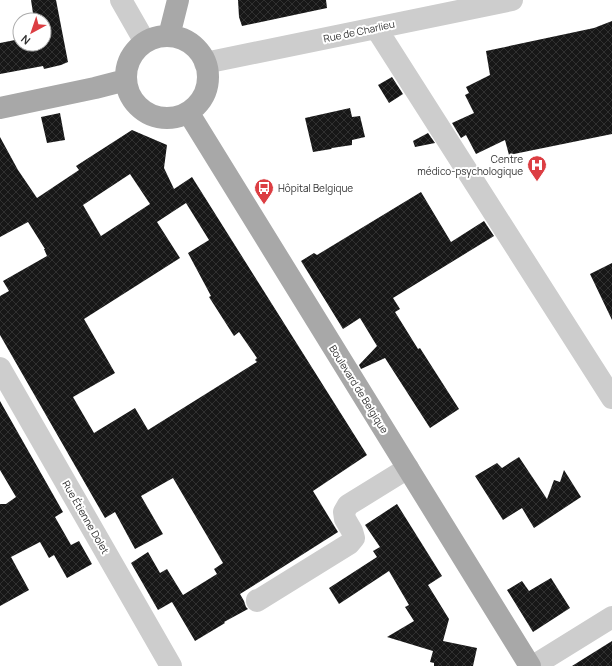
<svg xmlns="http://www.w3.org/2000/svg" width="612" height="666" viewBox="0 0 612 666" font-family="Manrope,sans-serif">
<defs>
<pattern id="building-cross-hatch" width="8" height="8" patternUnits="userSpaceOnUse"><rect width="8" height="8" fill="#171717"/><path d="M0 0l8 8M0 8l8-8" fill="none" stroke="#303030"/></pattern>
</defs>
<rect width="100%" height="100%" fill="#fff"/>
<path fill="url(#building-cross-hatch)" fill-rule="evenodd" d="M31,0H56L68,62L61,65L44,69L43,66L0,74V43L20,39V44H44V20H34Z
M238,0H326L327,8L242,26L239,17Z
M612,21V134L509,155L505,140L476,154L466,135L461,138L452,123L474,113L465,95L469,93L466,87L490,75L486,51L594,28Z
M392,77L403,94L389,103L378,85Z
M350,108L352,117L360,116L365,137L352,140V145L332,148L331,149L313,152L305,118Z
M60,113L65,140L47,143L41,117Z
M132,130L167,145L164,168L174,189L192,177L367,455L313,491L338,532L240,594L244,601L246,607L248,609L224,622L225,623L195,641L172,602L158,610L131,563L148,552L160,573L167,569L183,595L217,574L214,569L223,563L173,478L141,496L163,534L135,549L115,512L105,518L0,335V296L9,291L3,281L47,256L44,249H45L28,222L0,237V137L18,170L37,198L79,170L76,166ZM130,174L150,204L101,236L83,205ZM186,203L209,240L188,253L211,296L209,297L234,336L239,332L257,358L255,360L257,362L148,430L135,408L94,433L73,397L115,373L84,319L180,258L157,222Z
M428,133L435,143L415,147L413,141Z
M421,192L451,242L484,221L494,236L393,298L400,309L395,312L418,349L420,348L459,409L430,428L385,358L361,369L359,365L377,346L360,318L343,329L301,261L314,253L317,255Z
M612,263V320L590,274Z
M0,401L63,512L55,517L71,545L79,541L92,564L67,578L54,555L49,558L40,542L11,557L29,590L0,606V504H6L16,497L0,470Z
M519,457L547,499L554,480L560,482L564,470L581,497L534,528L522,508L503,520L475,476L497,463L502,468Z
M397,504L442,576L428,585L449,619L443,641L477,648L473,666H434V663L430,662L433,651L387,637L414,621L405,607L409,605L389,571L339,604L329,588L377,557L373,551L380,547L365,525Z
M551,578L570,608L533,632L507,590L522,581L529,591Z
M612,641V666H572Z"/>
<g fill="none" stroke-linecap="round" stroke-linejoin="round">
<path stroke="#cdcdcd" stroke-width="22" d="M121,0L145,42
M376,28L612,398
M205,63L512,0
M0,368L171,666
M257,600V601L349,544L354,538L352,531L345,519L344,512L348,505L408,468
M533,666L612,617"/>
<path stroke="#a8a8a8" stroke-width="22" d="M169,36L178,0
M126 77a41 41 0 1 1 82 0a41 41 0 1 1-82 0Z
M0,108L95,88L126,80
M188,112L530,666"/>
</g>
<defs>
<symbol id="hospital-pin" viewBox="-11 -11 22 30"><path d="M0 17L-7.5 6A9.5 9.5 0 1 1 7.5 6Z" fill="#dc3e43" stroke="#fff"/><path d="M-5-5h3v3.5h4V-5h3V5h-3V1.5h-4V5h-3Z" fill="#fff"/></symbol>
<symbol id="bus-pin" viewBox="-11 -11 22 30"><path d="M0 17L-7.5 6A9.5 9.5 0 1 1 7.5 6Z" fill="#dc3e43" stroke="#fff"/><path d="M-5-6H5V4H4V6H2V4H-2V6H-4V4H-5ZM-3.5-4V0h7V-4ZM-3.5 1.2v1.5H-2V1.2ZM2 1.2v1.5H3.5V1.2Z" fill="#fff"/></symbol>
</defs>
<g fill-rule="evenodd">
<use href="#hospital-pin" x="526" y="154" width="22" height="30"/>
<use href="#bus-pin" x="253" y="177" width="22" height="30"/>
</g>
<g text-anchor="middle" stroke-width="4" stroke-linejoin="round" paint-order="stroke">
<g font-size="10" fill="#303030" stroke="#fff">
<text transform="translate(359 31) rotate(-12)" y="4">Rue de Charlieu</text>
<text transform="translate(359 389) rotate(58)" y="4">Boulevard de Belgique</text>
<text transform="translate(86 517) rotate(60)" y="4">Rue Étienne Dolet</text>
</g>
<g font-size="10" fill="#303030" stroke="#fff" text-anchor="end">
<text x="523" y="163">Centre<tspan x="523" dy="12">médico-psychologique</tspan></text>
<text x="278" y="192" text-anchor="start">Hôpital Belgique</text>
</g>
</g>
<g transform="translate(32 32) rotate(220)"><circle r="19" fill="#ffffff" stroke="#acacac"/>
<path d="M0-3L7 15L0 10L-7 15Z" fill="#dc3e43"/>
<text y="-6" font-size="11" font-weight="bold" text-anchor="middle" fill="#303030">N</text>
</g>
</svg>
